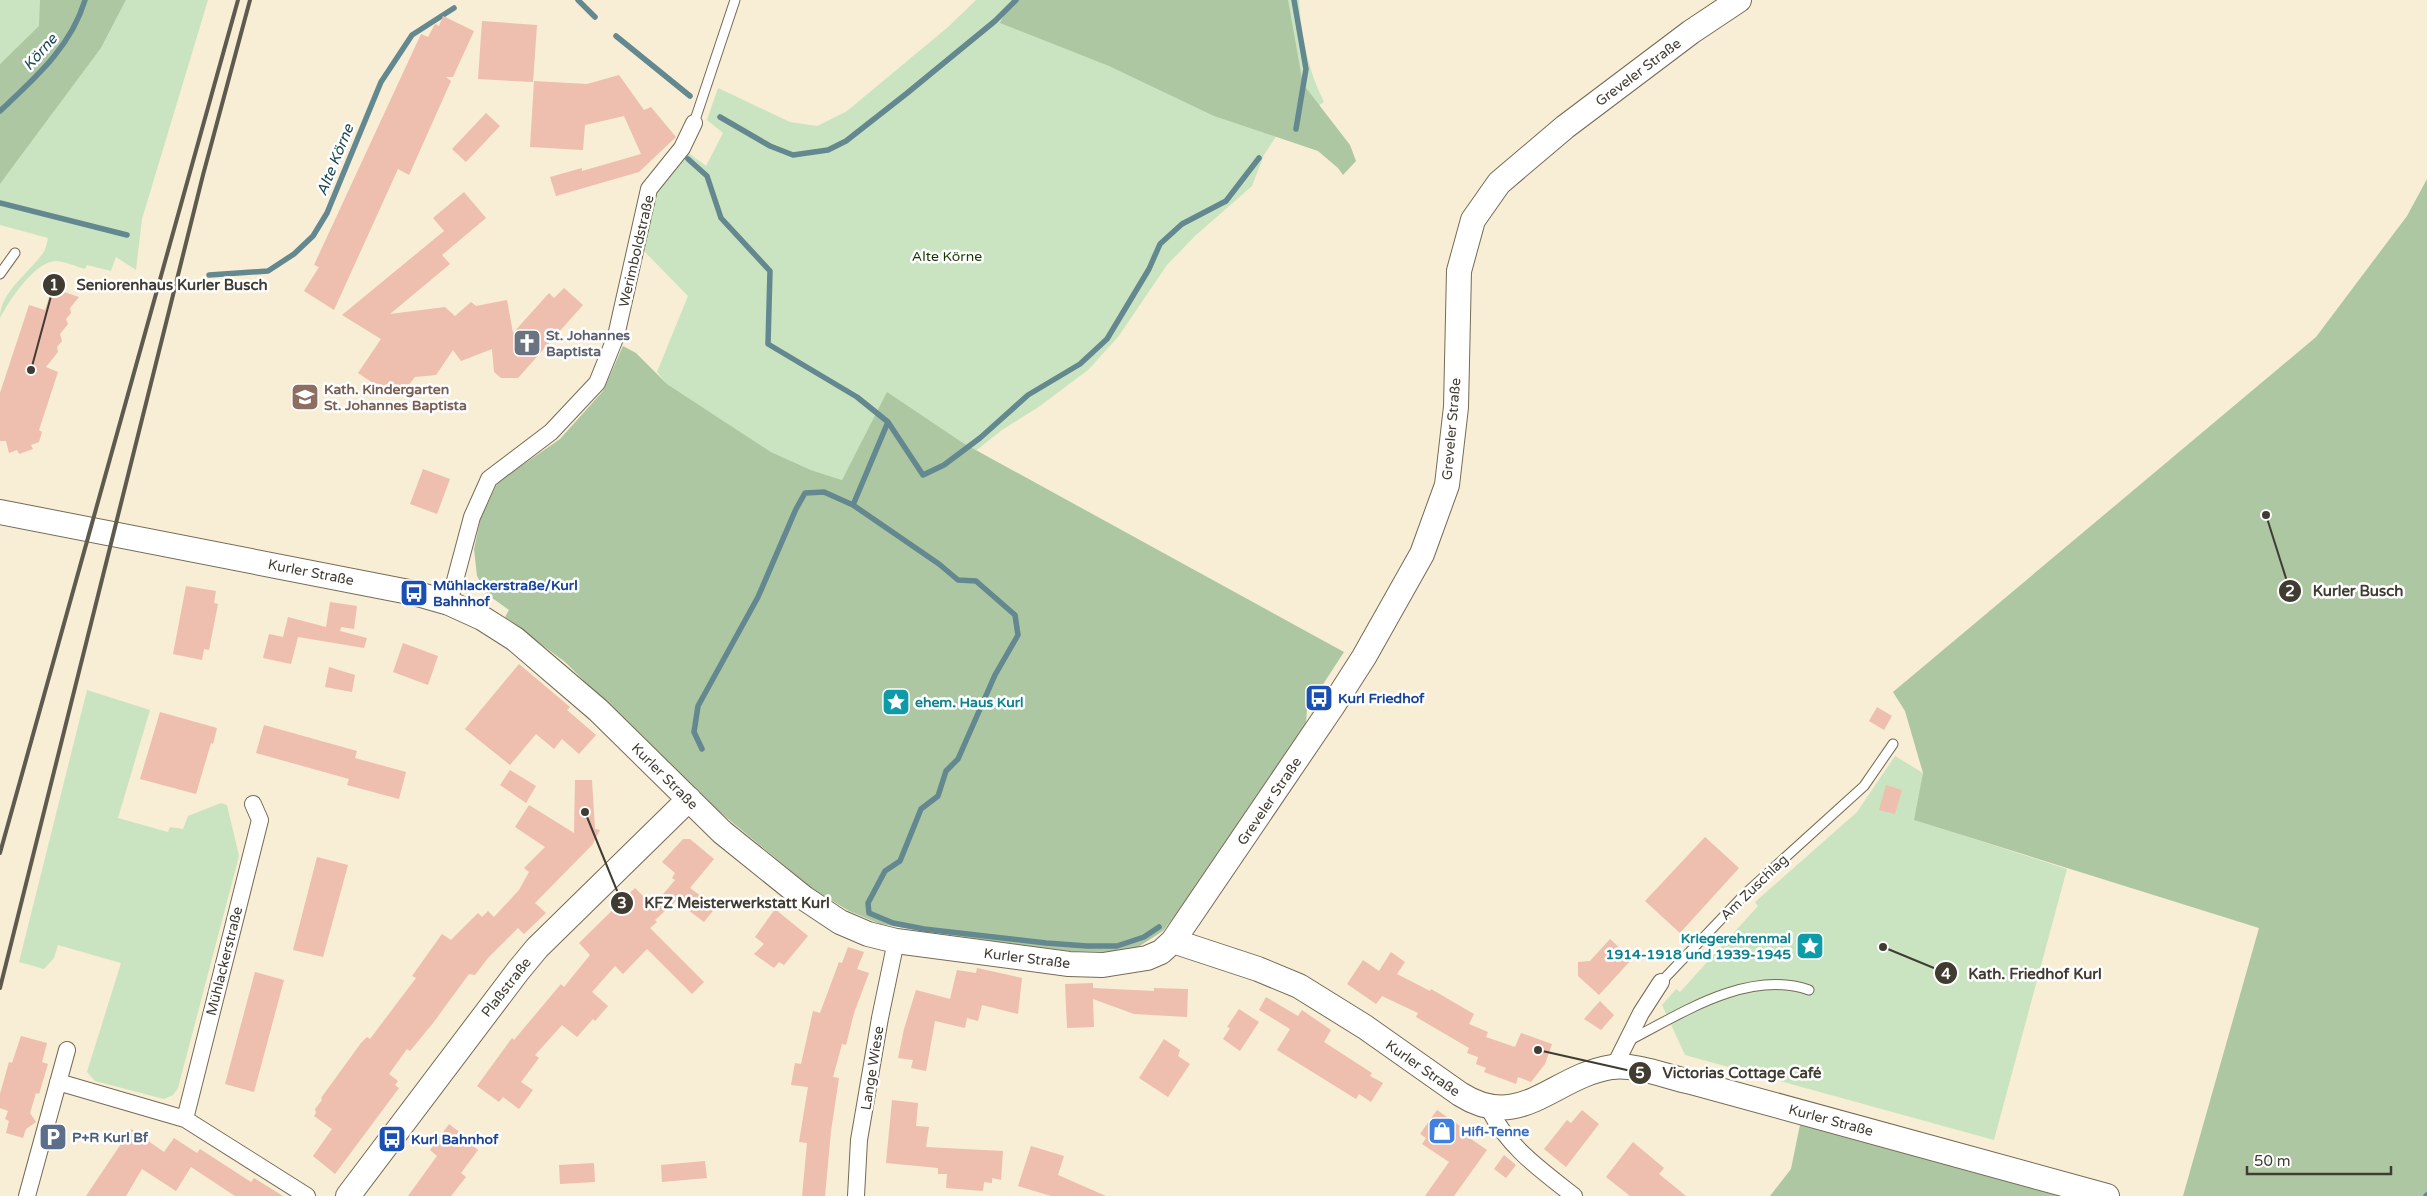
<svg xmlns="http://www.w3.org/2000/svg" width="2427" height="1196" viewBox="0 0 2427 1196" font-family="'Varela Round',sans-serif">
<rect width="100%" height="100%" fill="#f8edd5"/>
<path fill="#cae4c1" d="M0,0H40V26L0,64Z
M126,0H208L142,219L136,270L116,257L111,271L87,265L85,269C77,267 65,261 55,261C34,263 10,299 0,318C0,292 29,273 43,253C46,249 47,243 48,238L0,225V184L101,48Z
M976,0H1299C1301,34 1308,71 1324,102L1279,132L1264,155L1252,186L1195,236L1167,265L1118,337L1088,370L1040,406L1002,430L973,453L871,425L842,480L811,470L771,452L667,384L657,372L688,296L637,244L649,189L682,148L706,166L723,133L707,120L718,88L790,122L817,126L847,111L948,27Z
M87,690L150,710L118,818L168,832L170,827L183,829L188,816L221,803L227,805L239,856L178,1088L173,1095L164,1099L95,1081L87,1072L121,963L58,945L54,958L44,969L19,962Z
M1895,756L1923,773L1915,820L2067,869L1994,1140L1685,1055L1662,1005L1676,989L1680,992L1758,906L1755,902L1857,812Z"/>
<path fill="#acc7a2" d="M40,0H126L101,48L0,184V64L39,26Z
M1012,0H1288L1303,84L1350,145L1356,161L1343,175L1338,168L1318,151L1214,116L1109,66L1000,23Z
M2427,179V1196H2183L2259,928L1914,820L1923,773L1905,711L1893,692L2316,337L2407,216Z
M623,346L636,353L667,384L771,452L811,470L842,480L887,392L963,443L1344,652L1307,709L1306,724L1187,900L1163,931L1138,947L1111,952L1069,951L998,942L880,924L849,911L813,889L704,799L565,662L505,617L509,610L488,595L477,576L474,549L481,517L498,482L560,439L603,391Z
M1802,1115L2076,1196H1770L1791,1169Z"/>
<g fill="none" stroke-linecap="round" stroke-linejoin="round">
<path stroke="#64888f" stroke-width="5.5" d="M578,0L595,17
M1294,0L1306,69L1296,129
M616,36L690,96
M0,111C35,78 71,47 85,0
M720,117L770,146L793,155L828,150L846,141L906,94L995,21L1016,0
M688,159L707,176L721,218L770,271L768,344L857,397L888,422L923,475L944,465L980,438L1028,395L1080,364L1107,339L1149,269L1160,244L1182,224L1226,201L1259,158
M0,203L127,235
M209,275L268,271L294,254L313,236L327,213L381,82L412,35L454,8
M853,505L888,422
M702,749L694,732L698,706L758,597L796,509L805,493L824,492L853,505L939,564L958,580L976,581L1015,615L1018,635L995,675L958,759L946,771L938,796L921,809L900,861L885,871L868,903L869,913L893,923L924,929L1046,943L1087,946H1117L1144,937L1159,927
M2426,1196L2427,1195"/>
</g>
<path fill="#eebeae" d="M443,16L474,31L453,77H446L451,81L409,175L398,169L334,310L304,291L319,267L314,265L421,34L428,37L435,24L439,26Z
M482,21L537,25L533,82L478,79Z
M619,75L644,110L651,107L676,137L639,172L556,196L550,177L582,168V171L641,154L624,116L585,125L583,150L530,147L534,81L587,84Z
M486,113L500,126L466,162L452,149Z
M464,192L486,218L442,255L450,264L390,314L445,307L455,316L471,302L476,306L507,300L513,333L549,293L554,298L564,288L583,305L518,378H501L494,372L492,349L461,361L453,350L436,375L415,377L407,387L403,384L393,396L377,383L376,385L358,373L381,339L342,315L444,231L433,218Z
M52,288L79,297L70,308L71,313L66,319L68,324L60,334L62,341L57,347L58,352L46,367L58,372L39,430L42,432L39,442L31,445L33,449L19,454L17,450L9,453L6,441H0V393L29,305L45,310Z
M423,469L450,479L437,514L410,504Z
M186,586L216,591L214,603L218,604L209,650L204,649L202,660L173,654Z
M330,602L357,606L354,629L341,627L340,631L367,638L364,648L298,637L291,664L263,658L269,634L283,637L288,617L326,627Z
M403,643L438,656L428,685L393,672Z
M519,664L570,707L567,710L596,735L579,754L562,739L554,749L536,734L510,765L465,729Z
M329,667L355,675L352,692L325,687Z
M1877,707L1892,716L1884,730L1869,721Z
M160,712L217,728L213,744L211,743L196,794L140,779Z
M264,725L357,751L355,758L406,772L399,799L347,785L349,779L256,753Z
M510,770L536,786L526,803L500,785Z
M575,780H592L595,829L600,830L592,845L535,903L546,913L524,934L518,928L488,958L475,975L469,974L433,1023L410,1051L407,1049L389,1074L398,1081L395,1085L399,1088L335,1174L313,1156L332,1129L314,1116L316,1113L315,1109L322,1100L321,1098L361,1043L367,1037L370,1039L416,978L412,976L442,934L451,940L478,913L482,917L488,911L494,917L519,890L529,872L524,868L545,847L515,827L529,805L574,833Z
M1886,785L1902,790L1895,814L1879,810Z
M1705,837L1739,868L1680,933L1645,901Z
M683,839H690L714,859L690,888L716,907L704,922L676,901L655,920L657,922L650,928L704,982L692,994L647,949L623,974L615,966L592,992L608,1006L595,1021L593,1019L577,1037L562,1025L535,1055L539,1058L521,1082L533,1090L519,1109L503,1097L499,1102L477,1086L512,1038L514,1040L561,984L564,987L590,955L579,943L635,888L653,906L675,880L672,878L675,873L662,862Z
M317,857L348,865L323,957L293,950Z
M775,909L808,936L784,965L779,962L774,968L754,954L764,944L755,937Z
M1610,939L1632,959L1599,995L1578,976V962L1590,961Z
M848,947L864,952L857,969L869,973L854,1013L846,1045L842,1044L833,1077L839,1078L831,1131L825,1196H802L807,1143L799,1142L808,1087L791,1085L795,1063L801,1064L813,1011L820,1013L839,962L842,963Z
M1391,952L1405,962L1397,974L1430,991L1431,989L1474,1014L1469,1024L1488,1032L1486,1037L1515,1047L1521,1033L1552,1044L1545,1064L1531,1082L1518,1077L1516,1084L1484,1072L1486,1068L1476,1064L1478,1057L1467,1053L1469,1048L1416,1017L1418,1013L1382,996L1376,1004L1347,984L1363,960L1379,971Z
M977,968L1022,978L1018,1014L982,1005L978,1021L967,1018L965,1028L935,1021L926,1071L911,1068L913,1060L898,1058L904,1029L916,990L950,999L957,970L976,973Z
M255,972L284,980L254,1092L225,1084Z
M1093,983V988L1154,991V988L1188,989L1187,1017L1134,1014L1093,999L1094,1027L1067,1028L1065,984Z
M1266,997L1298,1016L1302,1010L1331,1030L1324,1042L1372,1073L1370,1076L1383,1083L1371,1102L1359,1094L1356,1099L1277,1050L1290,1029L1259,1010Z
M1600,1001L1614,1015L1601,1030L1584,1019Z
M1239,1009L1259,1022L1240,1051L1223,1039L1230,1028L1227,1027Z
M21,1036L47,1043L42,1062L48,1064L39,1094L36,1093L30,1113L36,1122L26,1129L23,1138L6,1133L9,1121L5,1119L8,1111L0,1108V1094L9,1062L12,1063Z
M1164,1039L1180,1050L1178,1056L1190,1064L1168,1097L1139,1078Z
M892,1100L918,1103L916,1126L929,1127L926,1147L1003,1151L1001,1180L992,1178V1183L984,1182L983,1191L946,1188L947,1174H938V1168L886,1163Z
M1437,1110L1463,1128L1461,1132L1487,1150L1454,1196H1425L1449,1162L1422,1144L1426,1138L1420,1134Z
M1582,1110L1599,1124L1566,1167L1544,1149L1567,1120L1571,1123Z
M449,1124L470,1140L468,1142L478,1150L461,1173L466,1177L451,1196H408L437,1156L430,1150Z
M131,1129L164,1152L174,1138L197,1153L200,1149L251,1182L254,1178L283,1196H235L191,1167L176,1191L142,1169L126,1196H86Z
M1633,1142L1664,1168L1659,1174L1686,1196H1630L1606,1177Z
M1031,1146L1064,1156L1058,1175L1106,1196H1051L1018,1186Z
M1504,1155L1516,1165L1506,1178L1494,1169Z
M705,1161L707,1178L662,1182L661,1165Z
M594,1163L595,1182L560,1184L559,1165Z"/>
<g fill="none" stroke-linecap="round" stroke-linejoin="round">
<defs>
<path id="lane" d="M694,123L735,0
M0,274L15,253
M1661,982L1746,893L1864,786L1893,744
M1630,1040C1682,1013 1749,969 1809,990"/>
<path id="street" d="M449,603L472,517L489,479L551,432L597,383L616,336L649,189L682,148L694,123
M253,804L260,820L185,1119L307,1196
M1614,1067L1641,1013L1661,982
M58,1082L185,1119
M1489,1109C1508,1147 1541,1170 1574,1196
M27,1196L67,1050
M856,1196L859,1140L880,1018L896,941"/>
<path id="secondary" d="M0,512L414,593L449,603L482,618L515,639L598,710L722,832L804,898L840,922L868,934L896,941L1069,964L1103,965L1147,958L1161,952L1173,941L1332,707L1364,657L1422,554L1447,485L1456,407L1459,271L1473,220L1499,183L1565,127L1691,32L1739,0
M1173,941L1258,969L1299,986L1365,1027L1460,1094C1521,1133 1553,1076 1612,1067C1637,1064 1667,1077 1691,1082L2107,1196
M348,1196L518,971L537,948L689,799"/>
</defs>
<use href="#lane" stroke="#756b56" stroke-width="11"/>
<use href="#street" stroke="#756b56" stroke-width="18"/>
<use href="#secondary" stroke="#756b56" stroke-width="26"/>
<use href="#lane" stroke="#fff" stroke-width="9"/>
<use href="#street" stroke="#fff" stroke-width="16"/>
<use href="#secondary" stroke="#fff" stroke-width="24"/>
<path stroke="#5f5a4e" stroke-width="4" d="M0,853L238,0
M0,988L203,175L250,0"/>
</g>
<defs>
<symbol id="church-square" viewBox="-11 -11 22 22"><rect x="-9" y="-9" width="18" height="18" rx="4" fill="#6b7280" stroke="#fff"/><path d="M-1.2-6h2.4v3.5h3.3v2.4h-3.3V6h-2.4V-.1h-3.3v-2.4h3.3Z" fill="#fff"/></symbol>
<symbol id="school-square" viewBox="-11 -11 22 22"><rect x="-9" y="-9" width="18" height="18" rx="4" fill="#8d6e63" stroke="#fff"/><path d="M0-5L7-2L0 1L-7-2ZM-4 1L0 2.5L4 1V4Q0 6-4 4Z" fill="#fff"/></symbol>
<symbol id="bus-square" viewBox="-11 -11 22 22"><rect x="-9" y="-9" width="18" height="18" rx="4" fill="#1a4fb4" stroke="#fff"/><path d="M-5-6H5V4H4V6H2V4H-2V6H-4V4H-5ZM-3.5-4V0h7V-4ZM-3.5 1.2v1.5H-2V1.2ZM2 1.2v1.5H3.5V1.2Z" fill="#fff"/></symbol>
<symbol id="sight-square" viewBox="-11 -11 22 22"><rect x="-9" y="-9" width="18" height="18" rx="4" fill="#0f9aa8" stroke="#fff"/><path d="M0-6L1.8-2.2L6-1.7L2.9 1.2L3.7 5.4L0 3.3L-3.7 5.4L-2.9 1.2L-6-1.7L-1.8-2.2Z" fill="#fff"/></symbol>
<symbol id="shop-square" viewBox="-11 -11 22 22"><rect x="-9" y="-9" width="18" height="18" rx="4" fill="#3f7fe0" stroke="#fff"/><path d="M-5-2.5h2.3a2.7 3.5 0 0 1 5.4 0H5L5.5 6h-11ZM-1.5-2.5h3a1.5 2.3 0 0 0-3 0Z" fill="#fff"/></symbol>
<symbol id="parking-square" viewBox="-11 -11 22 22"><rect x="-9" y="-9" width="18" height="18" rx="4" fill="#5c6f8a" stroke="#fff"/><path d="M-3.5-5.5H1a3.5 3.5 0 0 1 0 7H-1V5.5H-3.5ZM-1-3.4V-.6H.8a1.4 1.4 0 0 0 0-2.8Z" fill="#fff"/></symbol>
</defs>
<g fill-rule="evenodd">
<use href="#church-square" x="511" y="327" width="32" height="32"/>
<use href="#school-square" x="289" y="381" width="32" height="32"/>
<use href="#bus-square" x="398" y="577" width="32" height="32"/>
<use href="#bus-square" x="1303" y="682" width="32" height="32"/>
<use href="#sight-square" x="880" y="686" width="32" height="32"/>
<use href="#sight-square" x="1794" y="930" width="32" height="32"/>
<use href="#shop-square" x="1426" y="1115" width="32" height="32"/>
<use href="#parking-square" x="37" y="1121" width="32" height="32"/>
<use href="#bus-square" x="376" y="1123" width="32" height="32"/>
</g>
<g text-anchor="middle" stroke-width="5" stroke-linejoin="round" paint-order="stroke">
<g font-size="14" fill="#403c32" stroke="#fff">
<text transform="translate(1638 72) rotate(-37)" y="5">Greveler Straße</text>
<text transform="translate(636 251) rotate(-77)" y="5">Werimboldstraße</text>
<text transform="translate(1451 429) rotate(-85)" y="5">Greveler Straße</text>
<text transform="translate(311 572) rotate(11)" y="5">Kurler Straße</text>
<text transform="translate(665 776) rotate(45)" y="5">Kurler Straße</text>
<text transform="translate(1269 801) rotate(-56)" y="5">Greveler Straße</text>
<text transform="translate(1754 887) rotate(-44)" y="5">Am Zuschlag</text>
<text transform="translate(1027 958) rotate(7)" y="5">Kurler Straße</text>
<text transform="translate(224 961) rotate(-76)" y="5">Mühlackerstraße</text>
<text transform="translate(506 987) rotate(-52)" y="5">Plaßstraße</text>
<text transform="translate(872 1068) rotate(-81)" y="5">Lange Wiese</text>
<text transform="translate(1423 1068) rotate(35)" y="5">Kurler Straße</text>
<text transform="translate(1831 1120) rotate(15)" y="5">Kurler Straße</text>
</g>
<g font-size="14" fill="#153801" stroke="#fff">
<text x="947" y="261">Alte Körne</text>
</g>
<g font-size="14" font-weight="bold" fill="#5b616d" stroke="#fff" text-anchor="start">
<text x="546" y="340">St. Johannes<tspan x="546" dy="16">Baptista</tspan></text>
</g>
<g font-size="14" font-weight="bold" fill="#785e54" stroke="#fff" text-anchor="start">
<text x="324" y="394">Kath. Kindergarten<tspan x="324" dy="16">St. Johannes Baptista</tspan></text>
</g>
<g font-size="14" font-weight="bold" fill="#164399" stroke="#fff" text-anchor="start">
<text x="433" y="590">Mühlackerstraße/Kurl<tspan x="433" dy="16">Bahnhof</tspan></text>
<text x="1338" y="703">Kurl Friedhof</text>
<text x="411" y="1144">Kurl Bahnhof</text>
</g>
<g font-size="14" font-weight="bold" fill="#0d838f" stroke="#fff" text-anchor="start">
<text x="915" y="707">ehem. Haus Kurl</text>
<text x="1791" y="943" text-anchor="end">Kriegerehrenmal<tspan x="1791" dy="16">1914-1918 und 1939-1945</tspan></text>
</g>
<g font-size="14" font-weight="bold" fill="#366cbe" stroke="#fff" text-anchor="start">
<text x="1461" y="1136">Hifi-Tenne</text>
</g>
<g font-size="14" font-weight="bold" fill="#4e5e75" stroke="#fff" text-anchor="start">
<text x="72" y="1142">P+R Kurl Bf</text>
</g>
<g font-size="15" font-style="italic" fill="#194854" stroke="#fff">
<text transform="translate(40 52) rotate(-49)" y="5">Körne</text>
<text transform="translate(335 160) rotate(-68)" y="5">Alte Körne</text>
</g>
</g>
<path fill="none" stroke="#403c32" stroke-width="2" d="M31 370L54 285M2266 515L2290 591M585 812L622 903M1883 947L1946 973M1538 1050L1640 1073"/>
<g fill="#403c32" stroke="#fff" stroke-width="2">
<circle cx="31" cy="370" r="5"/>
<circle cx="2266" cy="515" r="5"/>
<circle cx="585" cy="812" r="5"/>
<circle cx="1883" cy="947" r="5"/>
<circle cx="1538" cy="1050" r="5"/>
<circle cx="54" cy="285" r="12"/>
<circle cx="2290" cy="591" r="12"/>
<circle cx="622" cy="903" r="12"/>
<circle cx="1946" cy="973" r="12"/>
<circle cx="1640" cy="1073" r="12"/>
</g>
<g font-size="15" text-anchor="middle" font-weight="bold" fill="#fff">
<text x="54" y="290">1</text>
<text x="2290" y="596">2</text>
<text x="622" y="908">3</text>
<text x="1946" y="979">4</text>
<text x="1640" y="1078">5</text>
</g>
<g font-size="15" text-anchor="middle" font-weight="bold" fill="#403c32" stroke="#fff" stroke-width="5" stroke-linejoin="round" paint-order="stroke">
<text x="172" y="290">Seniorenhaus Kurler Busch</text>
<text x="2358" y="596">Kurler Busch</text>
<text x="737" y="908">KFZ Meisterwerkstatt Kurl</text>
<text x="2035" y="979">Kath. Friedhof Kurl</text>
<text x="1742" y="1078">Victorias Cottage Café</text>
</g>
<path d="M2247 1166v8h144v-8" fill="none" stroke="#403c32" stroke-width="2.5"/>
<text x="2254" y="1166" font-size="15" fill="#403c32" stroke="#ffffff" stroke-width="4" paint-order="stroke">50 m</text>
</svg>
